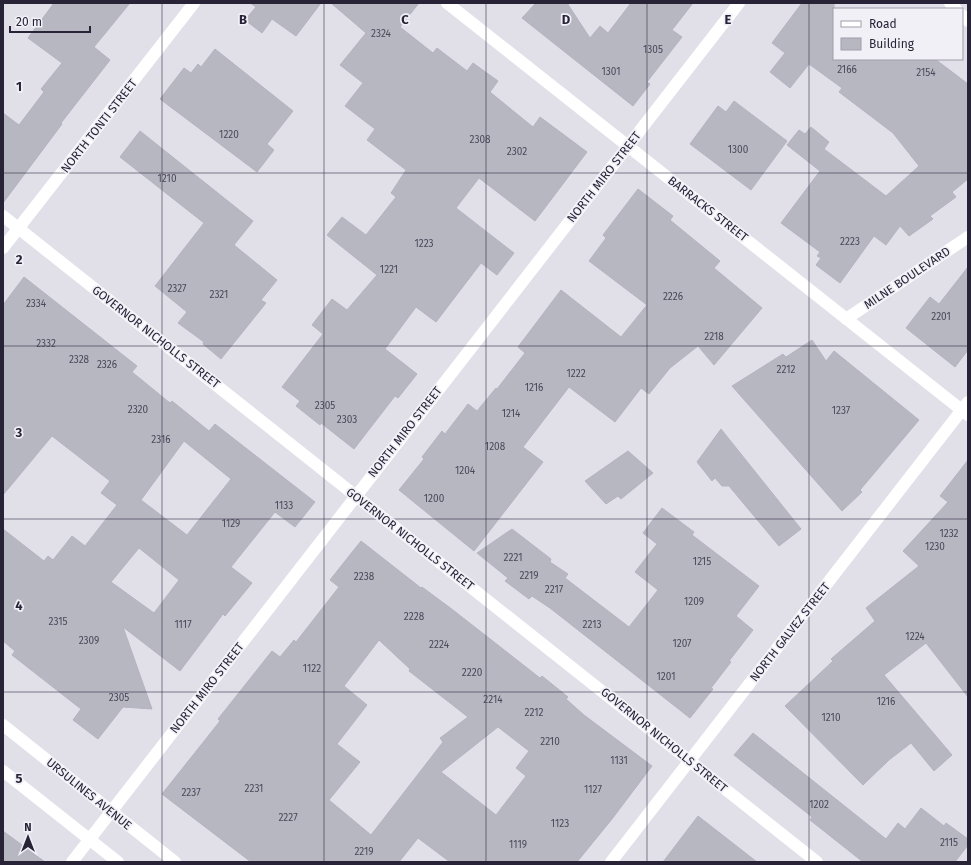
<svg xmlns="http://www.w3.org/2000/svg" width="971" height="865" viewBox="0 0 971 865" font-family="'Fira Sans',sans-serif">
<rect width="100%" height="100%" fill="#e1e0e9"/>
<path fill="#b7b7c2" stroke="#b5b3c1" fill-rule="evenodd" d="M54,3H130L94,47L110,60L61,123L62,124L3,203V113L19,125L44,92L41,89L62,63L28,38Z
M250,3H321L296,36L272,19L262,33L245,20L256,7Z
M331,3H419L400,27L433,53L437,48L467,71L473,63L498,81L490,92L533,127L540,117L587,152L535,221L479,178L456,208L514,253L497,275L481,263L436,322L416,307L385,349L417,374L398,398L395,396L354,449L321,423L320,425L296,406L300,401L282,387L323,334L312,325L332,299L347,310L377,275L327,235L342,217L366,235L396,197L391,193L406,170L367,140L375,129L345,106L363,83L340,65L366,33Z
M536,3H567L590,38L600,26L608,33L631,3H693L672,30L682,37L647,82L650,84L633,106L522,18Z
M802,3H834V59H935L968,84V179L952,192L956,197L930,216L933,219L909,236L900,226L886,245L874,236L840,283L816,265L821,258L817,256L820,252L781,223L820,171L787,145L799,130L805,134L811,127L829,142L824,149L886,196L919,166L893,133L839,92L842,88L809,64L790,88L770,72L785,53L772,43Z
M215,49L293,111L267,144L274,150L257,172L160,99L184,68L191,73L198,64L201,67Z
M734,101L787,141L751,190L690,144L718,106L726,112Z
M140,131L253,221L234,245L277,280L261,300L266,303L221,359L203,344L204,342L178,323L187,312L155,286L204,223L120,157Z
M638,189L673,216L670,220L720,261L714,268L762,308L714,365L698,346L670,368L649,394L641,388L615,422L569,387L523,447L543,462L474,551L399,490L424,459L422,457L442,431L445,434L468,404L477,411L496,388L497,389L525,353L518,347L561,290L621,337L647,305L589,261L606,238L603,235Z
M968,267V350L955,367L906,328L930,297L939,304Z
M24,277L137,366L132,372L170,403L172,401L209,431L215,424L315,502L295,527L275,512L231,567L252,583L225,616L223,614L180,671L123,627L152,709L123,707L98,739L73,720L81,709L12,655L15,651L3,641V529L44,561L48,556L53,560L72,536L85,546L117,505L101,493L110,481L52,436L3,495V305ZM184,441L231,479L187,535L141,500ZM139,548L179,580L154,613L111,582Z
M812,340L826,361L834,351L919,420L860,490L862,492L842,511L732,386L783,354L786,357Z
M721,429L801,529L779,546L729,486H722L715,478L712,481L697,462Z
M628,451L653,473L621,499L618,496L606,504L585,481Z
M968,460V697L926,643L884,675L952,755L934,771L911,743L889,760L863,785L785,706L833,661L831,659L875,621L866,608L919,566L903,551L948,502L940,496Z
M662,508L694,532L692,535L759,586L736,616L753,630L729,661L731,662L711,688L713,689L690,718L550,608L532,596L529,599L505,581L508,578L477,553L512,529L551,559L550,562L568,574L565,578L629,627L658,590L635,572L657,544L643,533Z
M361,541L421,588L422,587L453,610L540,678L542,676L568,697L566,699L584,715L652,766L612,819L577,862H450L418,838L399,862H251L162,794L205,740L220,721L218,719L272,651L280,657L294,640L296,642L339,587L330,580ZM379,640L410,669L409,671L468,717L440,738L443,742L371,835L329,800L360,762L337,744L367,705L344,686ZM498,727L529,751L516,768L526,776L496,815L441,772Z
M753,733L886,839L898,823L905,829L921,808L944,826L946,823L968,839V845L955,862H863L810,820L812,817L734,755Z
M698,816L757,862H663Z
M3,831L45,862H3Z"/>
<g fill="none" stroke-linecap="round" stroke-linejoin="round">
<path stroke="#fff" stroke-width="12" d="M447,3L968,415
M950,3L956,9
M962,15L968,21
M3,216L817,862
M3,248L194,3
M846,319L968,237
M3,725L175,862
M3,771L118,862
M72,862L739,3
M611,862L968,402"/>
</g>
<path fill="none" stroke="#282337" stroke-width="1" stroke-opacity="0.55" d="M162,3V862M324,3V862M486,3V862M647,3V862M809,3V862M3,173H968M3,346H968M3,519H968M3,692H968"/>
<g text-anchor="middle" stroke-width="3.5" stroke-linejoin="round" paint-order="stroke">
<g font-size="10" fill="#4c485a">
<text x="381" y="37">2324</text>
<text x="653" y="53">1305</text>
<text x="847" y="73">2166</text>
<text x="611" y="75">1301</text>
<text x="926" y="76">2154</text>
<text x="229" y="138">1220</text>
<text x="480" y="143">2308</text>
<text x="738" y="153">1300</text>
<text x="517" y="155">2302</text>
<text x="167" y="182">1210</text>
<text x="850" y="245">2223</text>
<text x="424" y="247">1223</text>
<text x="389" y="273">1221</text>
<text x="177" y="292">2327</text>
<text x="219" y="298">2321</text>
<text x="673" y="300">2226</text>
<text x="36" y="307">2334</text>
<text x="941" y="320">2201</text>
<text x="714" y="340">2218</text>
<text x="46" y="347">2332</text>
<text x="79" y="363">2328</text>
<text x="107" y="368">2326</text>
<text x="786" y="373">2212</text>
<text x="576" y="377">1222</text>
<text x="534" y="391">1216</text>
<text x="325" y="409">2305</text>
<text x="138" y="413">2320</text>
<text x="841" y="414">1237</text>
<text x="511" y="417">1214</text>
<text x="347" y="423">2303</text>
<text x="161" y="443">2316</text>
<text x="495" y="450">1208</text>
<text x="465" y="474">1204</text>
<text x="434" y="502">1200</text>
<text x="284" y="509">1133</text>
<text x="231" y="527">1129</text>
<text x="949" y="537">1232</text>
<text x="935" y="550">1230</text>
<text x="513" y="561">2221</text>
<text x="702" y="565">1215</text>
<text x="529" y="579">2219</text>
<text x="364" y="580">2238</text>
<text x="554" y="593">2217</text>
<text x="694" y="605">1209</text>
<text x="414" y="620">2228</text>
<text x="58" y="625">2315</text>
<text x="183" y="628">1117</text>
<text x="592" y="628">2213</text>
<text x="915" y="640">1224</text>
<text x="89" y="644">2309</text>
<text x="682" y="647">1207</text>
<text x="439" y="648">2224</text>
<text x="312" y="672">1122</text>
<text x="472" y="676">2220</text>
<text x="666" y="680">1201</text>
<text x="119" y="701">2305</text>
<text x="493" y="703">2214</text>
<text x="886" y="705">1216</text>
<text x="534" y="716">2212</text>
<text x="831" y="721">1210</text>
<text x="550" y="745">2210</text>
<text x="619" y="764">1131</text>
<text x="254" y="792">2231</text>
<text x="593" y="793">1127</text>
<text x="191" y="796">2237</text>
<text x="819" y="808">1202</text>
<text x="288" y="821">2227</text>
<text x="560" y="827">1123</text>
<text x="949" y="846">2115</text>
<text x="518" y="848">1119</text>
<text x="364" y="855">2219</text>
</g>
<g font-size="12" fill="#282337" stroke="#f0f0f6">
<text transform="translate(99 126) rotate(-52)" y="4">NORTH TONTI STREET</text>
<text transform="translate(604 177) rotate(-52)" y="4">NORTH MIRO STREET</text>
<text transform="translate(708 209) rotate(38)" y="4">BARRACKS STREET</text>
<text transform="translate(907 278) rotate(-34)" y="4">MILNE BOULEVARD</text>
<text transform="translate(156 337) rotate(38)" y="4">GOVERNOR NICHOLLS STREET</text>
<text transform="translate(405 432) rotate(-52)" y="4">NORTH MIRO STREET</text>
<text transform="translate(410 539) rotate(38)" y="4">GOVERNOR NICHOLLS STREET</text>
<text transform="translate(790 632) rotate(-52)" y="4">NORTH GALVEZ STREET</text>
<text transform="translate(207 688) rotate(-52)" y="4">NORTH MIRO STREET</text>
<text transform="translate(664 740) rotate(39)" y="4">GOVERNOR NICHOLLS STREET</text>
<text transform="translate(89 794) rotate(39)" y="4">URSULINES AVENUE</text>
</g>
</g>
<g font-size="13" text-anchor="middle" font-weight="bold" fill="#282337" stroke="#f0f0f6" stroke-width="3.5" stroke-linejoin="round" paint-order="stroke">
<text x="243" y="24">B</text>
<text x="405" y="24">C</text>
<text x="566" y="24">D</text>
<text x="728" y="24">E</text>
<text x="19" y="91">1</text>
<text x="19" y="264">2</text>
<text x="19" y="437">3</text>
<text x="19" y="610">4</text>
<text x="19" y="783">5</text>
</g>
<rect width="971" height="865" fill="none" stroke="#282337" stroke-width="8"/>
<rect x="833" y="8" width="130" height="52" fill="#f0f0f6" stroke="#a09eaa"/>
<rect x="841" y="21" width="20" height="6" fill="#ffffff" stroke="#a09eaa"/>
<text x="869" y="28" font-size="12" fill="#282337">Road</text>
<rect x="841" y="38" width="20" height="12" fill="#b7b7c2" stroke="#a09eaa"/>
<text x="869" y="48" font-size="12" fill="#282337">Building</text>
<g transform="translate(28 837)" stroke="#f0f0f6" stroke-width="3" paint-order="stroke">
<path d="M0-3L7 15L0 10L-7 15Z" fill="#282337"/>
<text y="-6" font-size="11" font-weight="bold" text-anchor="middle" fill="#282337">N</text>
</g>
<path d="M10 26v6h80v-6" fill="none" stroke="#282337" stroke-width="2"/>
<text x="16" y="26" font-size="12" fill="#282337" stroke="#f0f0f6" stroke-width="3" paint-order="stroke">20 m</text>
</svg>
